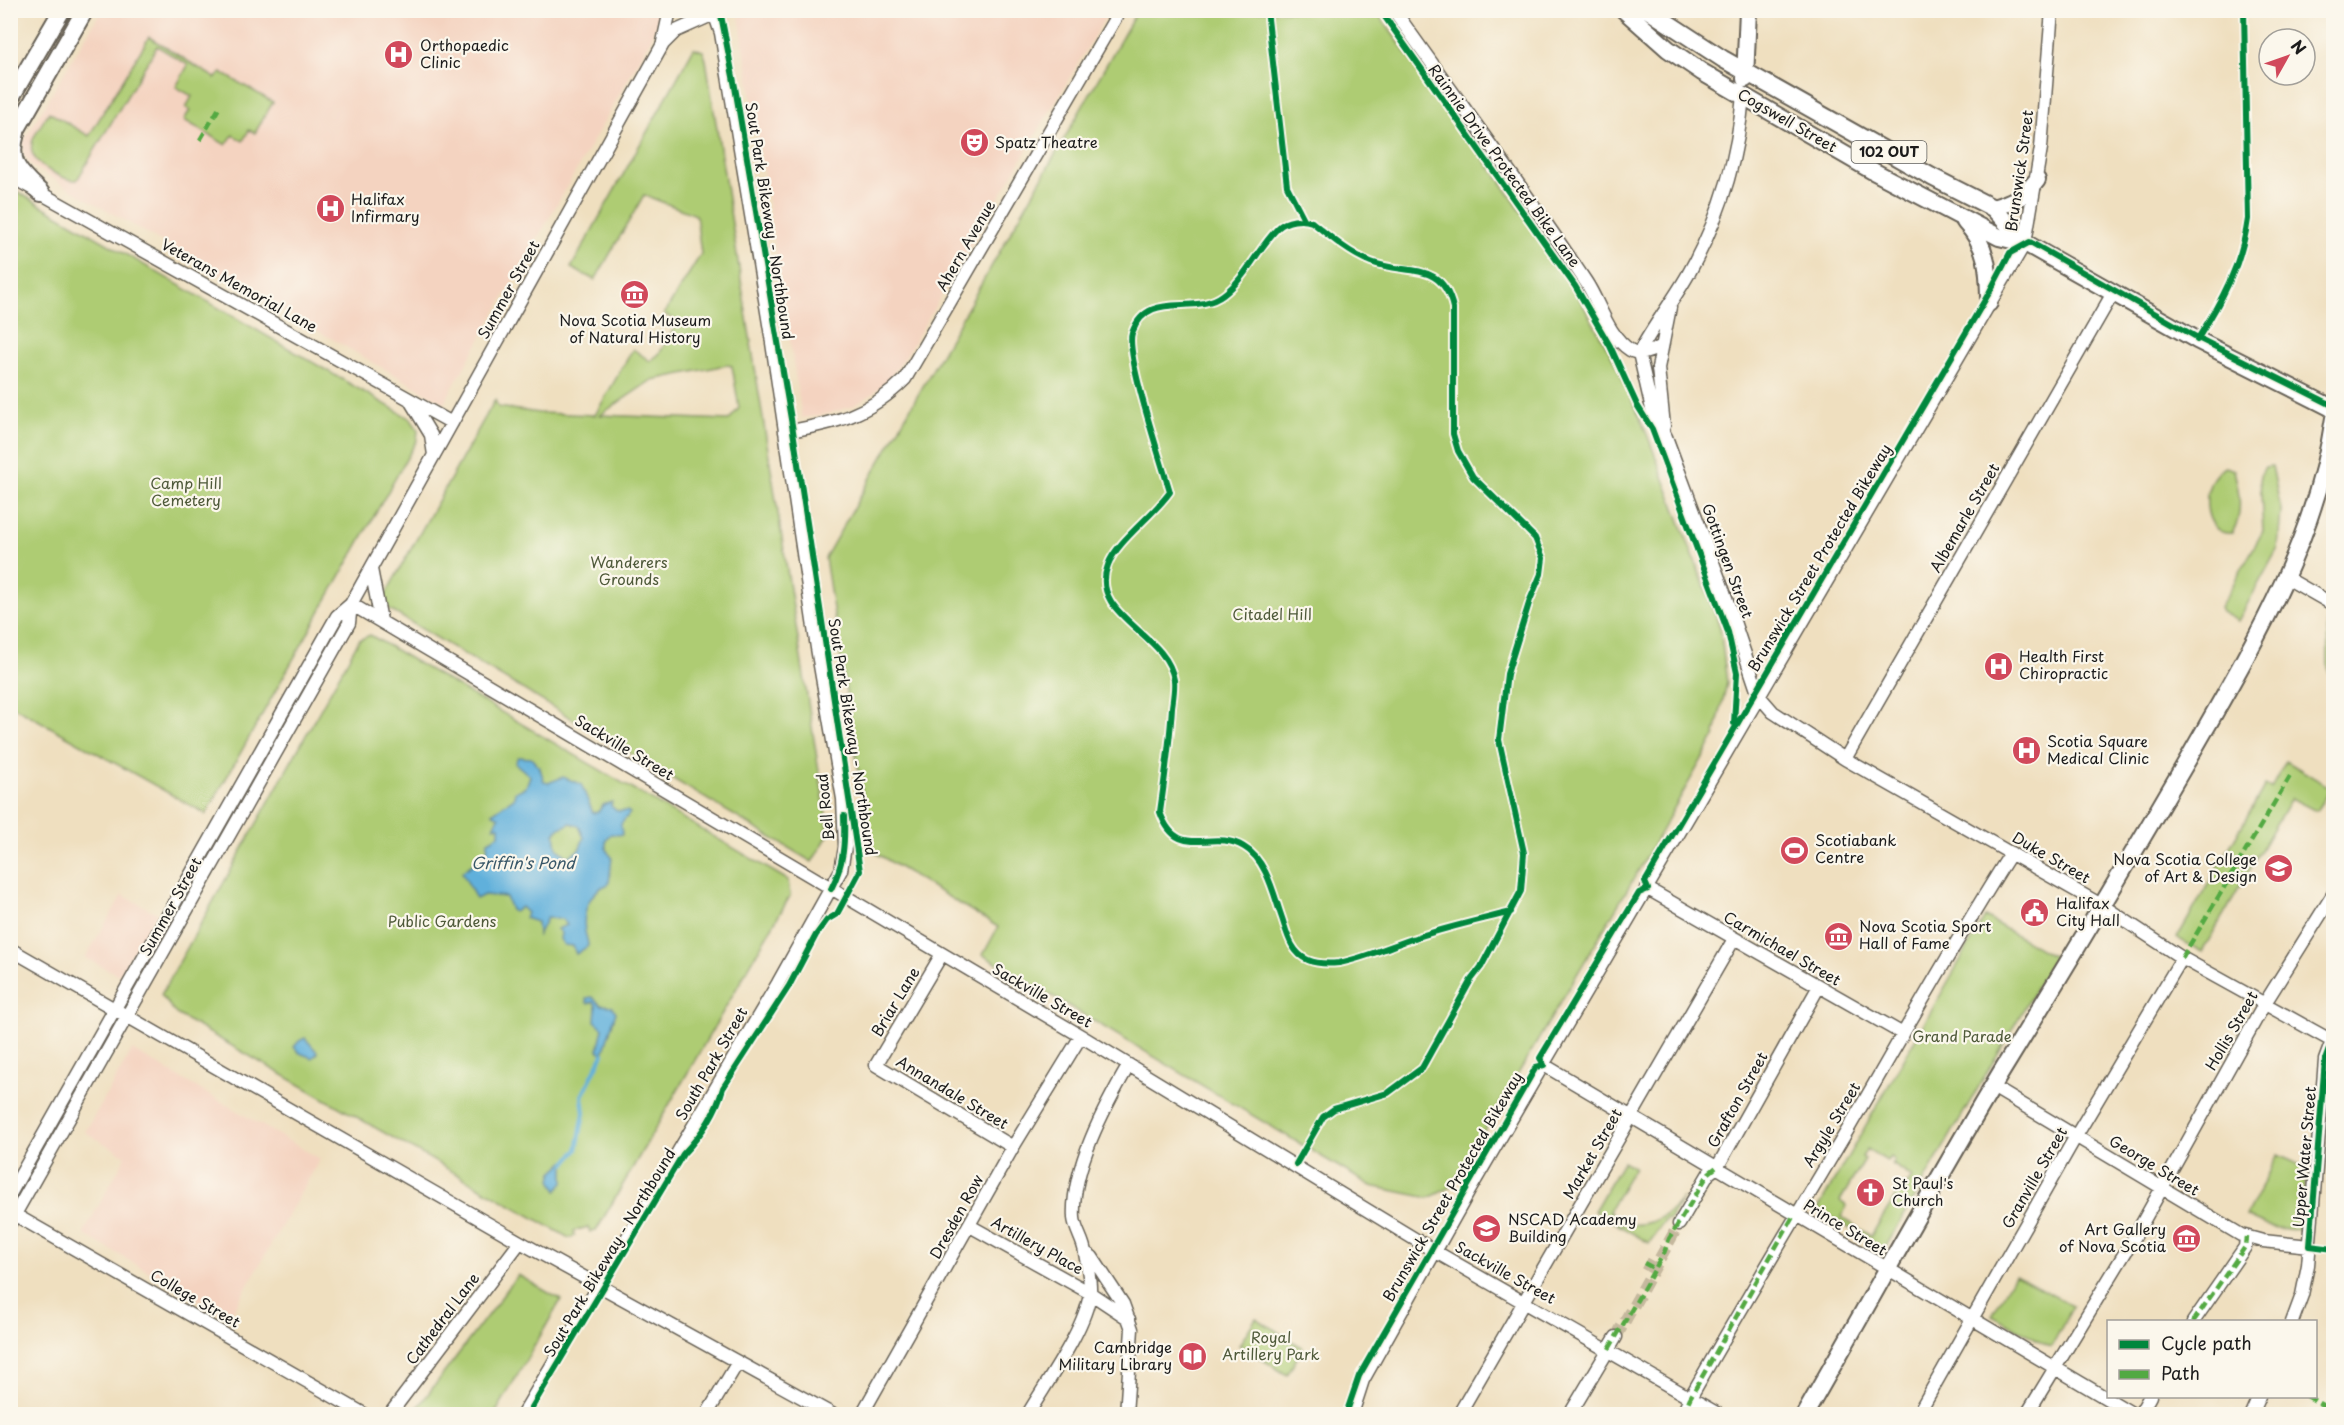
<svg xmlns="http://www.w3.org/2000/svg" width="2344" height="1425" viewBox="0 0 2344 1425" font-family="'Playpen Sans',sans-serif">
<rect width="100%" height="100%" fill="#fbf7ec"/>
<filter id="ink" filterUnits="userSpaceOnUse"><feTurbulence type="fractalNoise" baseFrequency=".0167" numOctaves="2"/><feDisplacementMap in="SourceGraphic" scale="12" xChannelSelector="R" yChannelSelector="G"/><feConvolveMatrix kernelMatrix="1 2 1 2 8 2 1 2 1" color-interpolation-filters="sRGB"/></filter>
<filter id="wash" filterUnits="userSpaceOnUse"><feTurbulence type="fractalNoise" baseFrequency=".008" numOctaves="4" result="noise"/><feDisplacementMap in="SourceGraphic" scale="24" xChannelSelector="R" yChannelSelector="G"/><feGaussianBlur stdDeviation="1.35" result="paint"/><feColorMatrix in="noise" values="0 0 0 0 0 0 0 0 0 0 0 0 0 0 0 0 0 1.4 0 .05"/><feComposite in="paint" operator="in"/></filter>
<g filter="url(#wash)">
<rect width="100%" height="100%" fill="#efdfbf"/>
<path fill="#f4d3c0" d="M650,10L659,16L651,39L444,403L75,192L31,165L24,155L23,142L101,11Z
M751,10L1109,11L904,359L887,381L871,395L853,406L828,414L802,418L739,16Z
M122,895L157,913L119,975L85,958Z
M132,1050L320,1159L229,1318L83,1234L126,1156L85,1132Z"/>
<path fill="#aecc73" stroke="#657448" stroke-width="1.5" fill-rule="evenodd" d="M1137,11H1376L1501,182L1573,287L1614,360L1647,434L1720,627L1727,683L1714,738L1643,863L1451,1187L1429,1198L1371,1186L983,955L998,927L871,850L825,558Z
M149,37L215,78L222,73L273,102L255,133L249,130L243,141L233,135L226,145L184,120L190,110L186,108L192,96L176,87L188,65L157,46L77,180C66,180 60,176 50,171C18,152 34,137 49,112L89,136Z
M694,48L703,51L706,60L829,834L812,862L380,604L495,400L498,407L539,413L595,415L633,349L650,361L659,354L678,322L664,314L701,254L696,215L644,195L595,280L571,268ZM727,365L732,366L739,408L729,420L600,415L652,380Z
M11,188L411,419L418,430L417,440L206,814L11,705Z
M2272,466L2281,510L2278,548L2238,621L2222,612L2220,608L2263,531L2260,476L2265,467Z
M2226,467L2234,470C2239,491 2244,514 2232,533C2201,537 2198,478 2226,467Z
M2327,612L2333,617V693L2328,666Z
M370,635L788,880L790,896L596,1231L590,1232L588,1227L574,1231L575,1236L569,1238L176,1014L161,995L359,640Z
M2286,761L2331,788L2316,811L2291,798L2202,952L2177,938L2265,786L2271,788Z
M1985,917L2054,957L1884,1250L1818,1209ZM1867,1149L1887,1161L1890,1157L1894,1160L1892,1164L1912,1177L1907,1185L1904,1183L1871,1236L1841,1217L1847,1206L1840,1201L1865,1159L1862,1157Z
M2278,1155L2307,1168L2300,1229C2280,1231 2264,1226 2246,1216Z
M1623,1161L1634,1167L1609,1211L1614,1215L1612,1220C1640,1231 1665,1221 1683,1198L1669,1220L1666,1219L1649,1243L1594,1211Z
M518,1275L561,1300L495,1414H413Z
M2015,1275L2073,1306L2051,1347L1992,1315Z
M1256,1318L1303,1348L1287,1375L1239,1345Z"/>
<path fill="#61b0db" stroke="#3e667c" stroke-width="1.5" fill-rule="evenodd" d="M518,757L531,758L540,768L544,782L548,783L563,777L581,784L593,813L598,812L603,805L612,802L611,806L617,811H627L630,813L621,824L622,835L611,834C603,840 605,851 612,857L609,884C589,890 582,913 585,931C586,937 588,940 588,946L576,954L573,946L564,945L560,939L561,933L557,929L567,925L562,919L547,918L538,935L537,922L525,918L527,913L521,907L514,912L511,910L506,897L484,895L476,899L462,872L487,853L488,841L499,835V826L494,827L499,817L492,813L514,798L515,792L526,787L530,776L515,763ZM571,823L579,826L584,838L579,850L568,857L557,848L555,834L558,829Z
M592,997L601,1005L612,1006L616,1012L603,1054L598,1050L603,1028L595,1021L596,1006L594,1002L587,1003L586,998Z
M305,1038L318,1053L312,1058L300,1053L294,1047L299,1041Z
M564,1162V1182L557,1191L551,1180L553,1172Z"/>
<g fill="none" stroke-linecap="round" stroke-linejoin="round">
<path stroke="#61b0db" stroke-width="4" d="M565,1164L577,1150L584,1113L582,1096L603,1054"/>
</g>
</g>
<g filter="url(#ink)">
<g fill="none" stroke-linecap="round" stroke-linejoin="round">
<path stroke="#c5b89e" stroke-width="12" stroke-dasharray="12 6" stroke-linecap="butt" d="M1644,1263L1655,1269
M1616,1337L1679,1224"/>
<defs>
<path id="minor" d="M1394,10C1458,101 1525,190 1586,282C1600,303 1607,335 1630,350C1641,356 1650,352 1660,347
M663,42L670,10
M1743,95C1738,159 1721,215 1690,271C1675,299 1654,324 1639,353L1652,409L1666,437L1724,592L1759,696L1773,712L1845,759L2103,906L2182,958L2332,1041
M10,176L452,423
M411,402L431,435L434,455
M1664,426L1658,368L1670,307
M785,432C835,423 868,416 905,379L1120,10
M371,569L381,621
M2285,577L2334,605
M351,604L1081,1036L1436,1252L1718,1414
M1845,759L2113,293
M1648,889L1903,1034
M10,949L520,1242L832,1414
M942,954L876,1065L1013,1147
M1544,1065L2133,1414
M1993,1087L2241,1235L2263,1241L2310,1246
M10,1194L337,616L351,604L663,44L676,31L723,10
M10,1212L364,1414
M10,1223L349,623L351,604
M1679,1224L1709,1173L1718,1166L1818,988
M970,1226L1090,1293L1129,1319
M1086,1253L1092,1257L1123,1304L1132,1329L1126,1414
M2193,1322L2245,1247L2246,1237
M2292,1322L2302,1295L2308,1265L2325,1060L2334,1036
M390,1414L520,1242
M523,1414L778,983L841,870L845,847L843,799L817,648L771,336L721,33L713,10
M707,1414L738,1362
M862,1414L1013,1147L1081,1036
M1028,1414C1046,1383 1086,1328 1090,1293C1091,1280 1087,1265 1085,1253C1084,1241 1075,1230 1074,1218C1071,1169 1105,1106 1129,1065
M1352,1414L1363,1380L1469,1191L2025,243L2041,148L2052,10
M1459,1414L1734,939
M1570,1414L1616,1337
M1683,1414L1690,1398C1741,1308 1794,1220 1847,1131C1901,1038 1953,944 2011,853
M1918,1414L2076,1136L2182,958
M2027,1414L2134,1238L2265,1003L2334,893
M2140,1414L2150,1396
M2251,1414L2259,1396"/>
<path id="major" d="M1624,10L1668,49L1702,72L1873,171L1999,237L2025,243
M1648,10L1723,59L1932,177L1993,208L2025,243L2197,340L2334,409
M1745,79L1748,10
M10,99L62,10
M16,133C7,164 20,173 41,193
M10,141L85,10
M1993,208C2013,202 2024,197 2037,180
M1965,222C1988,246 1989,271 1989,303
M1805,1414C1870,1301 1933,1186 2000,1074C2064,970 2126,866 2187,761C2249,652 2316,543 2334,418"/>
</defs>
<use href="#minor" stroke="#666055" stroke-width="15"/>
<use href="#major" stroke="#666055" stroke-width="20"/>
<use href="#minor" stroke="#fff" stroke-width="12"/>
<use href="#major" stroke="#fff" stroke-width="16"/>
<path stroke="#52a943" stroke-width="4.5" stroke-dasharray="9 4.5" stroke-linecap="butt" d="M200,140L219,108
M2182,958L2292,773
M1644,1263L1655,1269
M2193,1322L2245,1247L2246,1237
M1609,1349L1664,1253L1669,1239L1709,1173L1718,1166
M2307,1396L2334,1412
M1683,1414L1690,1398L1794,1215"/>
<defs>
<path id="cycleway" d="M1267,10L1287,186L1304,219
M1380,10L1575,286L1610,346L1637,405L1652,429L1728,632L1737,673L1734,723
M2197,340C2221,302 2242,264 2248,219L2244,10
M831,889C844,864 845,843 844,816
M2334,1036L2325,1060L2310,1246L2334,1249
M1296,1164L1323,1117L1334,1109L1388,1093L1422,1068L1471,980L1481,967L1521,891L1524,853L1499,740L1507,674L1530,600L1541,574L1543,558L1535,538L1473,477L1458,451L1453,434V308C1442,259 1406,276 1371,262C1350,254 1329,236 1312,222C1302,218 1286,220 1278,228C1257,249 1247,277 1223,295C1194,317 1148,288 1132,333C1125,354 1162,464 1170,492C1154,515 1116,542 1108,565C1088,616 1167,632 1174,680C1175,688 1173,699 1172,707C1170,742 1165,777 1160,812C1178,863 1211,827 1244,847C1267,860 1274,896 1282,918C1287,933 1291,953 1308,960C1317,964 1329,964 1339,963C1366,958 1392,945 1418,937C1448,927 1480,920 1511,912
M528,1414L683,1154C702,1134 716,1114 723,1088L789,986L816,935L827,920L837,914L860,871L793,431L735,87L720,10
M1346,1414L1359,1376L1536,1067L1544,1065L1540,1058L1639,893L1648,889L1645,882L1989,293L2010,253L2030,242L2198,338L2334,406"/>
</defs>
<use href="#cycleway" stroke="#fbf7ec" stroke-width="10"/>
<use href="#cycleway" stroke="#00873e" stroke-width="6"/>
</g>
</g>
<defs>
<symbol id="hospital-disc" viewBox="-11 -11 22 22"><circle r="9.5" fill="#d1495b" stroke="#fbf7ec"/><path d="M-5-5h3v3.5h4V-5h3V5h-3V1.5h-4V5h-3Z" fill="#fff"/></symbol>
<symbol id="theatre-disc" viewBox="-11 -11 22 22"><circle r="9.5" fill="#d1495b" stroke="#fbf7ec"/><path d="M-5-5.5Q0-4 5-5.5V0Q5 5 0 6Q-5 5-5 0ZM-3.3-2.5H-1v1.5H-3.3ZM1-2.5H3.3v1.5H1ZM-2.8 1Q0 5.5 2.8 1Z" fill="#fff"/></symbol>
<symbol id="museum-disc" viewBox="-11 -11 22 22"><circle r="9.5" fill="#d1495b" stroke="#fbf7ec"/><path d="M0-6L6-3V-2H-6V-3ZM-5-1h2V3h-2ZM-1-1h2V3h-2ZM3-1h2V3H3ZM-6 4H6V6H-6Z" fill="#fff"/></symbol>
<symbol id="stadium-disc" viewBox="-11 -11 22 22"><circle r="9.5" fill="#d1495b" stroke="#fbf7ec"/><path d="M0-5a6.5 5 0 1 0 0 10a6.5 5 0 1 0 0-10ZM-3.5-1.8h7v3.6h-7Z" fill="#fff"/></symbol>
<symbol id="university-disc" viewBox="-11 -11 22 22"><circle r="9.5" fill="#d1495b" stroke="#fbf7ec"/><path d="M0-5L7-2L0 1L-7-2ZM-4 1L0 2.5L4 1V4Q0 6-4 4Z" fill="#fff"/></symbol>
<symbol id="civic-disc" viewBox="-11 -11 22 22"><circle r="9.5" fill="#d1495b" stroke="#fbf7ec"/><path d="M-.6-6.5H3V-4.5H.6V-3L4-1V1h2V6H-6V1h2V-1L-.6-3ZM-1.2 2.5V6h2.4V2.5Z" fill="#fff"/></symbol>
<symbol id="church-disc" viewBox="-11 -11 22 22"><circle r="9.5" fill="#d1495b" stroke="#fbf7ec"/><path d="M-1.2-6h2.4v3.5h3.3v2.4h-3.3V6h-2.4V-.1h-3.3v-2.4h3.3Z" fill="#fff"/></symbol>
<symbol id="library-disc" viewBox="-11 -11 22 22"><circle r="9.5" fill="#d1495b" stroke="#fbf7ec"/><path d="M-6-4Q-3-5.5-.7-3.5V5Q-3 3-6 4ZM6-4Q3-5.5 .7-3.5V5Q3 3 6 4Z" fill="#fff"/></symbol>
</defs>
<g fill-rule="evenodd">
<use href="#hospital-disc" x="382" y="38" width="33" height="33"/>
<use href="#theatre-disc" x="958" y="126" width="33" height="33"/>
<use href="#hospital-disc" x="314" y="192" width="33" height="33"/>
<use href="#museum-disc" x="618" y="278" width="33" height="33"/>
<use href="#hospital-disc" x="1982" y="650" width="33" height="33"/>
<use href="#hospital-disc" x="2010" y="734" width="33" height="33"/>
<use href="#stadium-disc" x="1778" y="834" width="33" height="33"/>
<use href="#university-disc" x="2262" y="852" width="33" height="33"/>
<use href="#civic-disc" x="2018" y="896" width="33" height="33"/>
<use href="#museum-disc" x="1822" y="920" width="33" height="33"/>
<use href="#church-disc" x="1854" y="1176" width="33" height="33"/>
<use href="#university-disc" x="1470" y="1212" width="33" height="33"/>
<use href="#museum-disc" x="2170" y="1222" width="33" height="33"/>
<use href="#library-disc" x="1176" y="1340" width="33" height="33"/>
</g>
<g text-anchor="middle" stroke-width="4.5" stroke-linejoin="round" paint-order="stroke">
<rect fill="#fbf7ec" stroke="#5f5e5a" stroke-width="1.5" x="1851.5" y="141" width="75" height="22" rx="4.5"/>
<g font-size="14" font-weight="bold" fill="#1c1c1c">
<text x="1889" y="157">102 OUT</text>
</g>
<g font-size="15" fill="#1c1c1c" stroke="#fbf7ec" text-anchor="start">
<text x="420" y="51">Orthopaedic<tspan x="420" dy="17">Clinic</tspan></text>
<text x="995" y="148">Spatz Theatre</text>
<text x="351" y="205">Halifax<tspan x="351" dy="17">Infirmary</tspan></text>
<text x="635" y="326" text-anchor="middle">Nova Scotia Museum<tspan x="635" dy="17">of Natural History</tspan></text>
<text x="2019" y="662">Health First<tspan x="2019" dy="17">Chiropractic</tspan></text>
<text x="2047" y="747">Scotia Square<tspan x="2047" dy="17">Medical Clinic</tspan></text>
<text x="1815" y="846">Scotiabank<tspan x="1815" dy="17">Centre</tspan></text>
<text x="2257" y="865" text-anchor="end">Nova Scotia College<tspan x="2257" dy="17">of Art &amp; Design</tspan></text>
<text x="2056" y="909">Halifax<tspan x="2056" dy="17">City Hall</tspan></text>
<text x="1859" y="932">Nova Scotia Sport<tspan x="1859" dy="17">Hall of Fame</tspan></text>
<text x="1892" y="1189">St Paul's<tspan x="1892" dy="17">Church</tspan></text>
<text x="1508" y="1225">NSCAD Academy<tspan x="1508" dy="17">Building</tspan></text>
<text x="2166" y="1235" text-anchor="end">Art Gallery<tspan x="2166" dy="17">of Nova Scotia</tspan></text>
<text x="1172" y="1353" text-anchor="end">Cambridge<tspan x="1172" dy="17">Military Library</tspan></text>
</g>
<g font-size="15" fill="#1c1c1c" stroke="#fbf7ec">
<text transform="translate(1787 121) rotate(30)" y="5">Cogswell Street</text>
<text transform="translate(1504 166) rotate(54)" y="5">Rainnie Drive Protected Bike Lane</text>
<text transform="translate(2020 171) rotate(-82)" y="5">Brunswick Street</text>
<text transform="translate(769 221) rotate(81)" y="5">Sout Park Bikeway - Northbound</text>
<text transform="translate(966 246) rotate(-60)" y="5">Ahern Avenue</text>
<text transform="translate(239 286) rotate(29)" y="5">Veterans Memorial Lane</text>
<text transform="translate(509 290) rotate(-61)" y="5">Summer Street</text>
<text transform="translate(1965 518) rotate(-60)" y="5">Albemarle Street</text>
<text transform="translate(1820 558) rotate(-59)" y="5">Brunswick Street Protected Bikeway</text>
<text transform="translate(1727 561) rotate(70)" y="5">Gottingen Street</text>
<text transform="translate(852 737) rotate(81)" y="5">Sout Park Bikeway - Northbound</text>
<text transform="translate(624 748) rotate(31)" y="5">Sackville Street</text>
<text transform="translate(826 807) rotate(-96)" y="5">Bell Road</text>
<text transform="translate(2051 858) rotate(30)" y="5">Duke Street</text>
<text transform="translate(171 907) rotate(-61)" y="5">Summer Street</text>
<text transform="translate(1782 949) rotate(30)" y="5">Carmichael Street</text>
<text transform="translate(1042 996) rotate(30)" y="5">Sackville Street</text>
<text transform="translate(896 1002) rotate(-59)" y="5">Briar Lane</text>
<text transform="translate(2232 1031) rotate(-60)" y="5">Hollis Street</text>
<text transform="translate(712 1064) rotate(-60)" y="5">South Park Street</text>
<text transform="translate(952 1093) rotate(31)" y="5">Annandale Street</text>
<text transform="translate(1738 1100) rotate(-61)" y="5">Grafton Street</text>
<text transform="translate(1832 1125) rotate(-59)" y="5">Argyle Street</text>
<text transform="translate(1593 1154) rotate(-60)" y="5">Market Street</text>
<text transform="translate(2305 1157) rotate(-85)" y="5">Upper Water Street</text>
<text transform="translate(2154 1166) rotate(31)" y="5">George Street</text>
<text transform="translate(2035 1178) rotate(-60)" y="5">Granville Street</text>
<text transform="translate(1453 1187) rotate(-60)" y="5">Brunswick Street Protected Bikeway</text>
<text transform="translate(957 1217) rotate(-61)" y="5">Dresden Row</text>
<text transform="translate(1845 1228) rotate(31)" y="5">Prince Street</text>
<text transform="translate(1037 1246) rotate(29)" y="5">Artillery Place</text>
<text transform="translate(610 1253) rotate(-59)" y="5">Sout Park Bikeway - Northbound</text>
<text transform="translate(1505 1273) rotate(29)" y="5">Sackville Street</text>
<text transform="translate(195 1299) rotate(30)" y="5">College Street</text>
<text transform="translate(443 1319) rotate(-53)" y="5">Cathedral Lane</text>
</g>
<g font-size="15" fill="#4f5a3a" stroke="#fbf7ec">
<text x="186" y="489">Camp Hill<tspan x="186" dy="17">Cemetery</tspan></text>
<text x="629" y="568">Wanderers<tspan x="629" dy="17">Grounds</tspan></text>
<text x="1272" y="620">Citadel Hill</text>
<text x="442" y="927">Public Gardens</text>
<text x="1962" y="1042">Grand Parade</text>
<text x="1271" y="1343">Royal<tspan x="1271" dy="17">Artillery Park</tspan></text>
</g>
<g font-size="16" font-style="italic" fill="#385768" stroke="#fbf7ec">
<text x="523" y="869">Griffin's Pond</text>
</g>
</g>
<rect width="2344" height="1425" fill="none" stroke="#fbf7ec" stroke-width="36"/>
<rect x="2107" y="1320" width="210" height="78" fill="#fbf7ec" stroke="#a29f99" stroke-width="1.5"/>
<rect x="2119" y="1340" width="30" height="9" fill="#00873e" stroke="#a29f99" stroke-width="1.5"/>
<text x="2161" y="1350" font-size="18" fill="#1c1c1c">Cycle path</text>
<rect x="2119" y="1370" width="30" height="9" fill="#52a943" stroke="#a29f99" stroke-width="1.5"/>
<text x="2161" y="1380" font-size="18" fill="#1c1c1c">Path</text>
<g transform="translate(2287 57) rotate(50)"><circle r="28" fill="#fbf7ec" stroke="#a29f99" stroke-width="1.5"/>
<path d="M0-4.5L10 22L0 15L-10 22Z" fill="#d1495b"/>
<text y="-9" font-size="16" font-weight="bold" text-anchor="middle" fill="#1c1c1c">N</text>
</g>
</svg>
